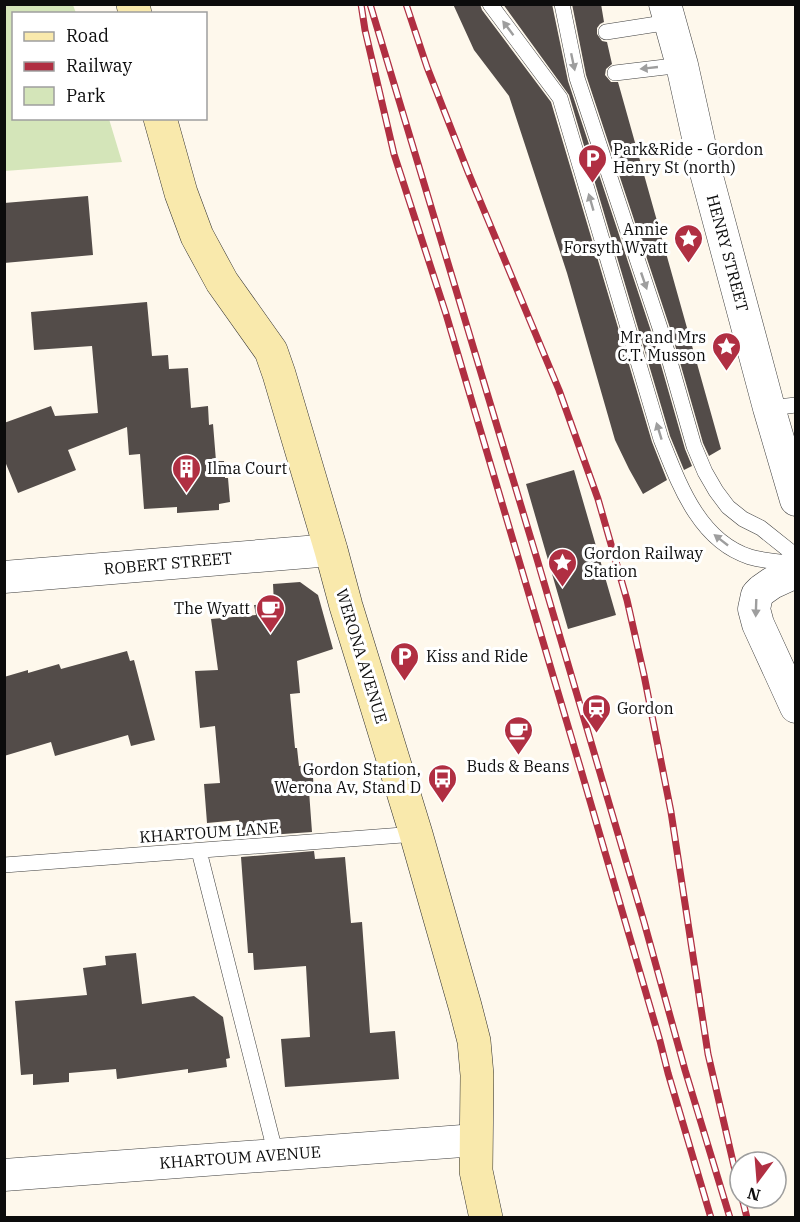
<svg xmlns="http://www.w3.org/2000/svg" width="800" height="1222" viewBox="0 0 800 1222" font-family="'IBM Plex Serif',serif">
<rect width="100%" height="100%" fill="#fef8ec"/>
<path fill="#d4e5b9" d="M5,4L73,5L76,13L14,14V118L109,119L122,162L5,171Z"/>
<path fill="#534c49" d="M453,4H480L482,10L551,102L652,442L667,480L643,494L629,469L615,440L567,273L509,96L474,50Z
M503,4H552L568,81L653,337L685,449L692,466L684,470L670,436L569,95Z
M572,4H601L604,22L600,24L597,28V34L602,41L607,42L612,64L606,69L605,75L611,82H618L721,449L709,456L703,443L671,331L586,75Z
M88,196L93,255L4,263V203Z
M147,302L152,356L168,355L169,369L188,368L191,408L208,406L209,425L213,424L216,461H224L225,478H228L230,502L219,504V510L177,513V507L144,509L140,454L129,455L127,427L68,450L76,470L18,493L4,459V423L51,406L55,416L98,413L92,346L34,350L31,312Z
M574,470L616,615L568,629L526,484Z
M300,582L318,595L333,649L297,661L300,693L290,694L295,748H297L299,766L312,765L314,790L309,791L312,832L240,837L239,820L207,823L204,784L220,783L215,726L200,728L195,671L218,670L211,619L256,615L254,605L274,604L273,584Z
M127,651L130,661L134,660L155,740L131,746L128,735L55,756L51,742L4,756V677L28,670V673L59,664L61,669Z
M314,851L315,859L345,857L351,923L362,922L370,1033L395,1031L399,1079L285,1087L281,1039L310,1037L306,966L254,970L253,953H248L241,857Z
M136,953L142,1004L194,996L223,1017L230,1058L226,1059L227,1067L188,1073V1069L117,1079L116,1069L69,1073V1082L33,1085V1074L21,1075L15,1001L87,995L83,968L106,965L105,956Z"/>
<g fill="none" stroke-linecap="round" stroke-linejoin="round">
<defs>
<path id="lane" d="M490,4L560,98L661,439C679,484 699,541 750,557C764,561 781,562 796,564
M562,4L577,78L662,334L694,446L705,472L716,491L728,507L743,519L761,528L796,556
M606,32L670,22
M615,73L682,65
M769,408L796,405
M199,851L276,1155
M4,865L416,834"/>
<path id="street" d="M665,4L682,65L705,169L769,408L796,500
M796,572L772,583L762,590L757,595L754,609L758,624L796,707
M4,577L331,550
M4,1175L476,1140"/>
<path id="secondary" d="M133,4L135,14
M160,118L181,193L197,236L222,282L271,351L279,374L331,550L346,606L416,834L465,1006L474,1041L477,1075L476,1171L486,1218"/>
</defs>
<use href="#lane" stroke="#3f3f3f" stroke-width="16"/>
<use href="#street" stroke="#3f3f3f" stroke-width="33"/>
<use href="#secondary" stroke="#2e2e2e" stroke-width="34"/>
<use href="#lane" stroke="#fff" stroke-width="15"/>
<use href="#street" stroke="#fff" stroke-width="32"/>
<use href="#secondary" stroke="#f9e9ac" stroke-width="33"/>
<defs>
<path id="rail" d="M361,4L365,30L394,154L446,314L581,770L660,1041L668,1073L711,1218
M370,4L537,559L644,922L685,1070L730,1218
M406,4L427,67L468,172L559,390L598,499L627,600L644,675L671,812L708,1054L740,1192
M742,1198L747,1218"/>
</defs>
<use href="#rail" stroke="#b02f42" stroke-width="7"/>
<use href="#rail" stroke="#fff" stroke-width="4.5" stroke-dasharray="14" stroke-linecap="butt"/>
</g>
<defs><path id="oneway-solid" d="M-6-.8H1V-3.2L6.5 0L1 3.2V.8H-6Z" transform="scale(1.5)"/></defs>
<g fill="#9e9e9e">
<use href="#oneway-solid" transform="translate(508 28) rotate(-127)"/>
<use href="#oneway-solid" transform="translate(573 62) rotate(78)"/>
<use href="#oneway-solid" transform="translate(649 68) rotate(174)"/>
<use href="#oneway-solid" transform="translate(591 202) rotate(-106)"/>
<use href="#oneway-solid" transform="translate(644 281) rotate(71)"/>
<use href="#oneway-solid" transform="translate(659 431) rotate(-107)"/>
<use href="#oneway-solid" transform="translate(721 540) rotate(-142)"/>
<use href="#oneway-solid" transform="translate(756 608) rotate(92)"/>
</g>
<defs>
<symbol id="parking-pin" viewBox="-11 -11 22 30"><path d="M0 17L-7.5 6A9.5 9.5 0 1 1 7.5 6Z" fill="#b02f42" stroke="#fff"/><path d="M-3.5-5.5H1a3.5 3.5 0 0 1 0 7H-1V5.5H-3.5ZM-1-3.4V-.6H.8a1.4 1.4 0 0 0 0-2.8Z" fill="#fff"/></symbol>
<symbol id="sight-pin" viewBox="-11 -11 22 30"><path d="M0 17L-7.5 6A9.5 9.5 0 1 1 7.5 6Z" fill="#b02f42" stroke="#fff"/><path d="M0-6L1.8-2.2L6-1.7L2.9 1.2L3.7 5.4L0 3.3L-3.7 5.4L-2.9 1.2L-6-1.7L-1.8-2.2Z" fill="#fff"/></symbol>
<symbol id="building-pin" viewBox="-11 -11 22 30"><path d="M0 17L-7.5 6A9.5 9.5 0 1 1 7.5 6Z" fill="#b02f42" stroke="#fff"/><path d="M-4-6H4V6H1V3H-1V6H-4ZM-2.5-4.3h1.7v1.8h-1.7ZM.8-4.3h1.7v1.8H.8ZM-2.5-1h1.7V.8h-1.7ZM.8-1h1.7V.8H.8Z" fill="#fff"/></symbol>
<symbol id="cafe-pin" viewBox="-11 -11 22 30"><path d="M0 17L-7.5 6A9.5 9.5 0 1 1 7.5 6Z" fill="#b02f42" stroke="#fff"/><path d="M-5.5-4.5H6V0H3Q3 3.5 0 3.5H-2.5Q-5.5 3.5-5.5 0ZM3-3.2v2h1.7v-2ZM-6 4.5H4V6H-6Z" fill="#fff"/></symbol>
<symbol id="station-pin" viewBox="-11 -11 22 30"><path d="M0 17L-7.5 6A9.5 9.5 0 1 1 7.5 6Z" fill="#b02f42" stroke="#fff"/><path d="M-3-6H3Q5-6 5-4V2Q5 4 3 4L4.5 6H3L1.5 4h-3L-3 6H-4.5L-3 4Q-5 4-5 2V-4Q-5-6-3-6ZM-3.5-4v3h7v-3ZM-3.5 1v1.5H-2V1ZM2 1v1.5H3.5V1Z" fill="#fff"/></symbol>
<symbol id="bus-pin" viewBox="-11 -11 22 30"><path d="M0 17L-7.5 6A9.5 9.5 0 1 1 7.5 6Z" fill="#b02f42" stroke="#fff"/><path d="M-5-6H5V4H4V6H2V4H-2V6H-4V4H-5ZM-3.5-4V0h7V-4ZM-3.5 1.2v1.5H-2V1.2ZM2 1.2v1.5H3.5V1.2Z" fill="#fff"/></symbol>
</defs>
<g fill-rule="evenodd">
<use href="#parking-pin" x="576" y="142" width="33" height="45"/>
<use href="#sight-pin" x="672" y="222" width="33" height="45"/>
<use href="#sight-pin" x="710" y="330" width="33" height="45"/>
<use href="#building-pin" x="170" y="452" width="33" height="45"/>
<use href="#sight-pin" x="546" y="546" width="33" height="45"/>
<use href="#cafe-pin" x="254" y="592" width="33" height="45"/>
<use href="#parking-pin" x="388" y="640" width="33" height="45"/>
<use href="#station-pin" x="580" y="692" width="33" height="45"/>
<use href="#cafe-pin" x="502" y="714" width="33" height="45"/>
<use href="#bus-pin" x="426" y="762" width="33" height="45"/>
</g>
<g text-anchor="middle" stroke-width="6" stroke-linejoin="round" paint-order="stroke">
<g font-size="16" fill="#0c0c0c" stroke="#fff" text-anchor="start">
<text x="613" y="155">Park&amp;Ride - Gordon<tspan x="613" dy="18">Henry St (north)</tspan></text>
<text x="668" y="235" text-anchor="end">Annie<tspan x="668" dy="18">Forsyth Wyatt</tspan></text>
<text x="706" y="343" text-anchor="end">Mr and Mrs<tspan x="706" dy="18">C.T. Musson</tspan></text>
<text x="207" y="474">Ilma Court</text>
<text x="584" y="559">Gordon Railway<tspan x="584" dy="18">Station</tspan></text>
<text x="250" y="614" text-anchor="end">The Wyatt</text>
<text x="426" y="662">Kiss and Ride</text>
<text x="617" y="714">Gordon</text>
<text x="518" y="772" text-anchor="middle">Buds &amp; Beans</text>
<text x="421" y="775" text-anchor="end">Gordon Station,<tspan x="421" dy="18">Werona Av, Stand D</tspan></text>
</g>
<g font-size="16" fill="#0c0c0c" stroke="#fff">
<text transform="translate(728 253) rotate(75)" y="6">HENRY STREET</text>
<text transform="translate(168 563) rotate(-5)" y="6">ROBERT STREET</text>
<text transform="translate(362 656) rotate(73)" y="6">WERONA AVENUE</text>
<text transform="translate(209 832) rotate(-4)" y="6">KHARTOUM LANE</text>
<text transform="translate(240 1157) rotate(-4)" y="6">KHARTOUM AVENUE</text>
</g>
</g>
<rect width="800" height="1222" fill="none" stroke="#0c0c0c" stroke-width="12"/>
<rect x="12" y="12" width="195" height="108" fill="#ffffff" stroke="#9e9e9e" stroke-width="1.5"/>
<rect x="24" y="32" width="30" height="9" fill="#f9e9ac" stroke="#9e9e9e" stroke-width="1.5"/>
<text x="66" y="42" font-size="18" fill="#0c0c0c">Road</text>
<rect x="24" y="62" width="30" height="9" fill="#b02f42" stroke="#9e9e9e" stroke-width="1.5"/>
<text x="66" y="72" font-size="18" fill="#0c0c0c">Railway</text>
<rect x="24" y="87" width="30" height="18" fill="#d4e5b9" stroke="#9e9e9e" stroke-width="1.5"/>
<text x="66" y="102" font-size="18" fill="#0c0c0c">Park</text>
<g transform="translate(758 1180) rotate(196)"><circle r="28" fill="#ffffff" stroke="#9e9e9e" stroke-width="1.5"/>
<path d="M0-4.5L10 22L0 15L-10 22Z" fill="#b02f42"/>
<text y="-9" font-size="16" font-weight="bold" text-anchor="middle" fill="#0c0c0c">N</text>
</g>
</svg>
